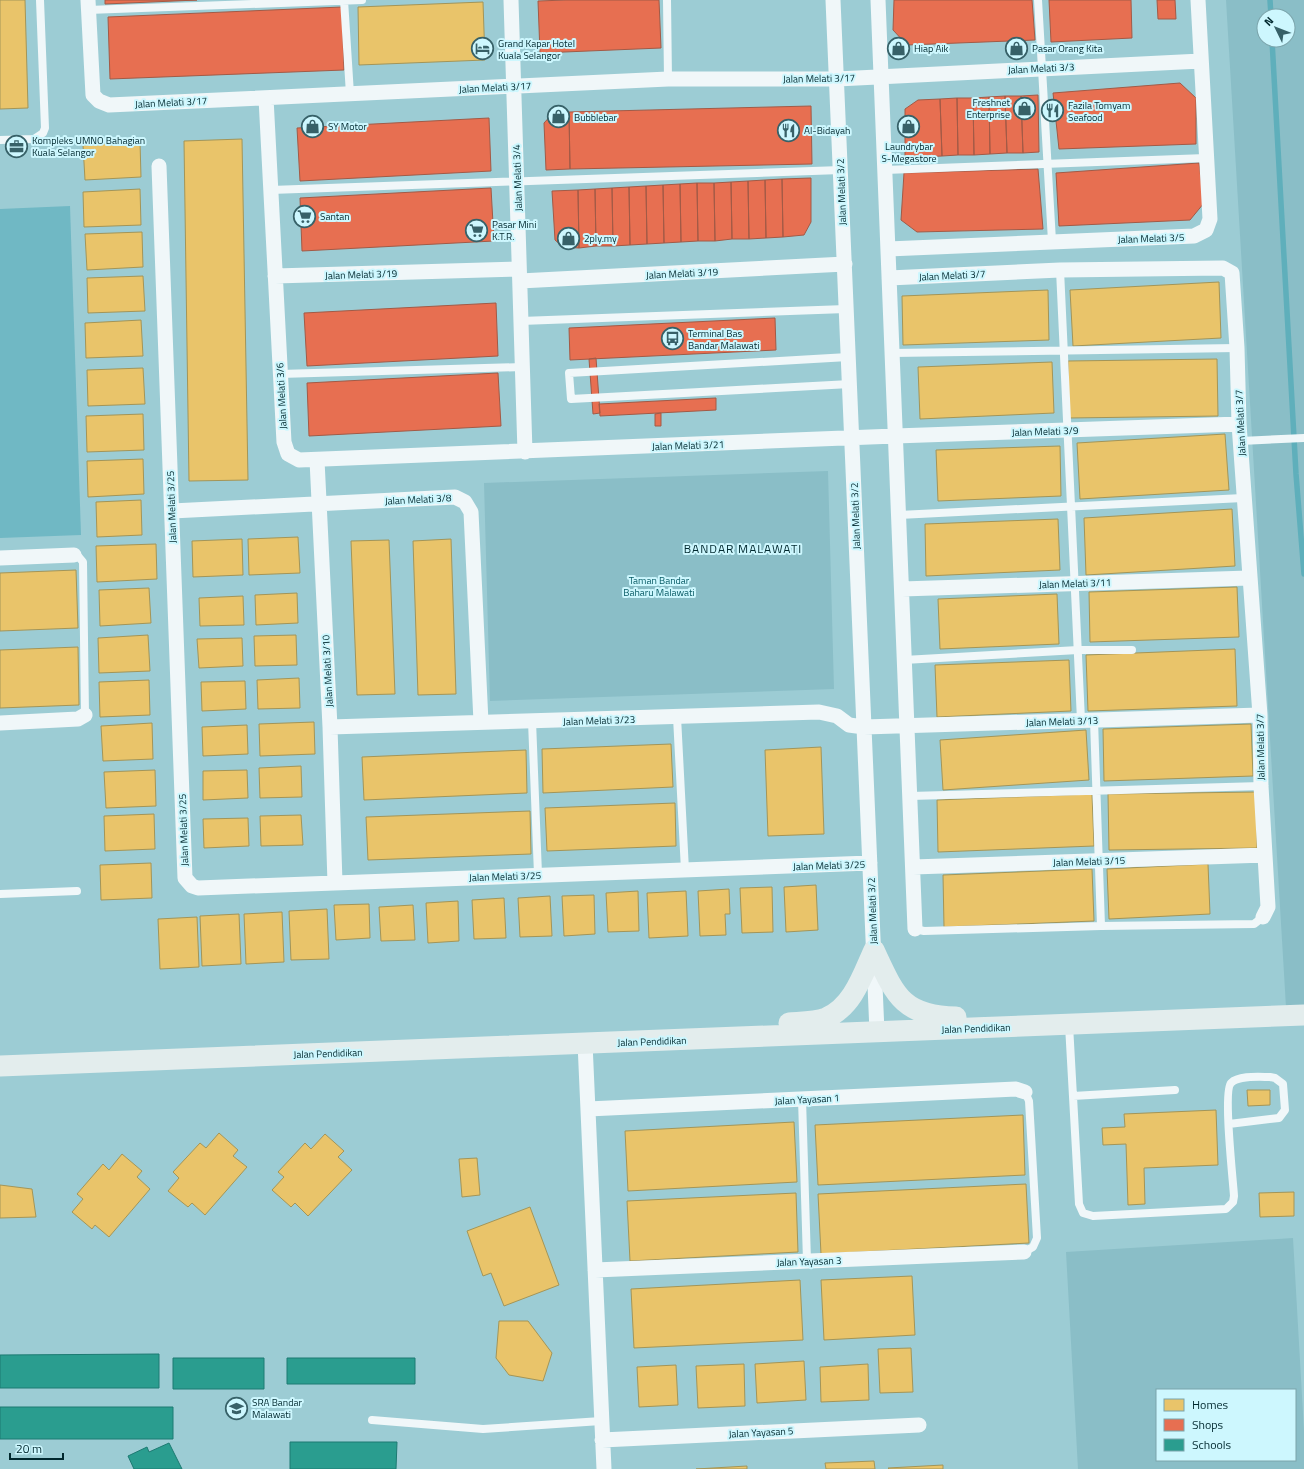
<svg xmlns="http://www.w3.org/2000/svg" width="1304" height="1469" viewBox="0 0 1304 1469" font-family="'Titillium Web',sans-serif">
<rect width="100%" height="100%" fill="#9cccd4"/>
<path fill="#8abec7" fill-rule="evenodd" d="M1226,0H1304V1006L1286,1007ZM1264,16H1288V40H1264Z
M828,471L834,689L490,701L484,483Z
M1293,1238L1304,1431V1469H1078L1066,1252ZM1157,1390H1295V1460H1157Z"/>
<path fill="#70b8c4" d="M70,206L81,535L0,538V209Z"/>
<path fill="#e9c46a" stroke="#a39558" d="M0,0H25L28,108L0,109Z
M483,2L485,60L359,65L358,7Z
M242,139L248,480L189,481L184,141Z
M140,142L141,177L85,180L83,145Z
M140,189L141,225L84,227L83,192Z
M142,232L143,267L87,270L85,234Z
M143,276L145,311L88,313L87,278Z
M1219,282L1221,338L1073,346L1070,290Z
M1048,290L1049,340L903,345L902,296Z
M141,320L143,356L86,358L85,323Z
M1217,359L1218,416L1069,418L1068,361Z
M1052,362L1054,413L920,419L918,367Z
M143,368L145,404L88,406L87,370Z
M143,414L144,450L87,452L86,416Z
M1225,434L1229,490L1080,499L1077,443Z
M1060,446L1061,496L938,501L936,450Z
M143,459L144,494L88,497L87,461Z
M141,500L142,535L97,537L96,502Z
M1232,509L1235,566L1086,575L1084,518Z
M1058,519L1060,570L926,576L925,524Z
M298,537L300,573L249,575L248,539Z
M242,539L243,575L193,577L192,541Z
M451,539L456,694L418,695L413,541Z
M389,540L395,694L357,695L351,541Z
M156,544L157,579L97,582L96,546Z
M76,570L78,628L0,631V573Z
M1237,587L1239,637L1090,642L1089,592Z
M149,588L151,623L100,626L99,590Z
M297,593L298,623L256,625L255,595Z
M1057,594L1059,644L940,649L938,599Z
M243,596L244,625L200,626L199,598Z
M148,635L150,671L99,673L98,638Z
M296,635L297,665L255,666L254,636Z
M242,638L243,666L199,668L197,639Z
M78,647L79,705L0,708V650Z
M1235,649L1237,706L1088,711L1086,655Z
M1069,660L1071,711L937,717L935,665Z
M299,678L300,708L258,709L257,680Z
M149,680L150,715L100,717L99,682Z
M245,681L246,709L202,711L201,682Z
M314,722L315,754L260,756L259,724Z
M152,723L153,759L103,761L101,726Z
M1251,724L1253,776L1104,781L1103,729Z
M247,725L248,754L203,756L202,727Z
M1086,730L1089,780L943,790L940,740Z
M671,744L673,787L543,793L542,749Z
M821,747L824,834L768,836L765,750Z
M526,750L527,793L364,800L362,757Z
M301,766L302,797L260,798L259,768Z
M155,770L156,806L106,808L104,772Z
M247,770L248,798L203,800V771Z
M1257,792V848L1109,850L1108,794Z
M1092,794L1094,846L938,852L937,800Z
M675,803L676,846L547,851L545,808Z
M530,811L531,854L368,860L366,817Z
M154,814L155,849L105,851L104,816Z
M301,815L303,845L261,846L260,816Z
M248,818L249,846L204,848L203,819Z
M151,863L152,898L101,900L100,865Z
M1208,864L1210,914L1109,919L1107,869Z
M1092,869L1094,921L944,927L943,875Z
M816,885L818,930L786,932L784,887Z
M772,887L773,932L742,933L740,888Z
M729,889L730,914H725L726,935L700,936L698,891Z
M638,891L639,931L608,932L606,893Z
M686,891L688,936L649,938L647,893Z
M594,895L595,934L564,936L562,896Z
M550,896L552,936L520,937L518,898Z
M504,898L506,938L474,939L472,900Z
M458,901L459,941L428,943L426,903Z
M369,904L370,938L336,940L334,905Z
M413,905L415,940L381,941L379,907Z
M327,909L329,959L291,960L289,911Z
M282,912L284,962L246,964L244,914Z
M239,914L241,964L202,966L200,916Z
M197,917L199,967L160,969L158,919Z
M1247,1090H1270V1105L1248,1106Z
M1216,1110L1218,1165L1144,1168L1145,1204L1128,1205L1126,1144L1103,1145L1102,1128L1125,1127L1124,1114Z
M1023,1115L1025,1175L818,1185L815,1125Z
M794,1122L797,1182L628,1191L625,1131Z
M219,1133L238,1150L233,1156L247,1167L205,1215L192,1203L188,1207L168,1191L179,1178L173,1172L200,1143L206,1148Z
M325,1134L344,1151L338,1157L352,1170L308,1216L295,1203L291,1207L272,1190L284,1177L278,1172L305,1143L311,1149Z
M122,1154L142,1171L137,1177L150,1189L109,1237L95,1225L92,1229L72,1212L83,1199L77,1194L103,1164L109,1170Z
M477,1158L480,1195L462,1197L459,1159Z
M1026,1184L1029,1243L821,1254L818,1194Z
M0,1185L32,1189L36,1217L0,1218Z
M1294,1192V1216L1260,1217L1259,1193Z
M796,1193L798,1252L630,1261L627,1201Z
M530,1207L559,1285L504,1306L491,1273L483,1276L467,1231Z
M912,1276L915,1335L824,1340L821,1280Z
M800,1280L803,1340L634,1348L631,1289Z
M499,1321H528L552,1353L543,1381L509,1375L496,1358Z
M911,1348L913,1392L880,1393L878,1349Z
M804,1361L806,1400L757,1403L755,1364Z
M744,1364L745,1406L698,1408L696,1366Z
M868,1364L869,1400L821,1402L820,1367Z
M676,1365L678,1405L639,1407L637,1367Z
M874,1461L875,1469H826L825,1463Z
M943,1465V1469H889L888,1468Z
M747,1466V1469H696Z"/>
<path fill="#e76f51" stroke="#a25a46" d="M105,0H197L105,4Z
M566,0H659L661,48L540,53L538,1Z
M894,0H1032L1035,40L907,45L893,30Z
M1049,0H1131L1132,38L1051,42Z
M1157,0H1175L1176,19H1158Z
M342,7L344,70L110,79L108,17Z
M1180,83L1196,98V144L1059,149L1053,93Z
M1038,95L1039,152L1023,153L1021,96Z
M1005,96H1021L1023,153H1007Z
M1005,96L1007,153L990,154L989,97Z
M989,97L990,154L974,155L973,98Z
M957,98H973L974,155H958Z
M957,98L958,155L942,156L940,99Z
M940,99L942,156L905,158V109L918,100Z
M811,106L812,164L570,169L569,112Z
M555,111L569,112L570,169L546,170L544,123Z
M489,118L491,171L300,181L297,128Z
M1199,163L1204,203L1190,220L1059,226L1056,173Z
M1038,169L1043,229L917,232L901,220L904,173Z
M811,178V222L804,235L783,237L782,179Z
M782,179L783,237L766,238L765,180Z
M765,180L766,238L749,239L748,181Z
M748,181L749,239H732L731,182Z
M731,182L732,239L715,241L714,183Z
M697,183H714L715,241H698Z
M697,183L698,241L681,242L680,184Z
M680,184L681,242L664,243L663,185Z
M663,185L664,243L647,244L646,186Z
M646,186L647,244L630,245L629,187Z
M629,187L630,245L613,246L612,188Z
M491,188L494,241L302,251L300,198Z
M612,188L613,246H596L595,189Z
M595,189L596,246L579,248L578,190Z
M578,190L579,248L563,247L555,240L552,191Z
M496,303L498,356L307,366L304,313Z
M775,318L776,350L570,360L569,328Z
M596,358L600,413L593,414L589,359Z
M498,373L501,426L309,436L307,383Z
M716,398V410L600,416L599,404Z
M661,413V426H655V414Z"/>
<path fill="#2a9d8f" stroke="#1d7a72" d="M159,1354V1388H0V1355Z
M173,1358H264V1389H173Z
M287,1358H415V1384H287Z
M0,1407H173V1439H0Z
M290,1442H397L396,1469H290Z
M169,1443L182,1469H134L128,1456L147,1447L149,1452Z"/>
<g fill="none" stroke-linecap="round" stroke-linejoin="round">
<path stroke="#5fafbb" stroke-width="5.5" d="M1270,0L1271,16
M1272,40L1296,474L1304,574"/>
<path stroke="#f0f7f9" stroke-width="8" d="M344,0L350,94
M667,0L668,79
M1038,0L1052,241
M88,10L362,0
M0,140L34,139L43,133L45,128L40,0
M885,170L1206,158
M271,190L841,170
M1060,270L1081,720
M521,321L846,309
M892,353L1237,348
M848,357L569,373L571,399L850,384
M280,374L522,367
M1241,441L1304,438
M899,515L1243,498
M74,555L78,556L83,562L85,715
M904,660L1078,650H1132
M677,717L685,870
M1094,720L1101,926
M532,721L538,874
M910,796L1261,786
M0,894L77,891
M915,929L924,931L1101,926L1254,924L1263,917
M1069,1025L1079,1204L1083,1213L1093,1216L1226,1209L1233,1202L1234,1196C1233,1180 1223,1091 1231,1083C1239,1075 1260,1077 1270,1077L1275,1078L1283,1084L1285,1110L1279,1118L1229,1124
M1073,1096L1175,1090
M802,1099L807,1261
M1024,1252L1033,1247L1037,1238L1029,1101L1025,1092
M372,1420L483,1429L601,1421"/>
<path stroke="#f0f7f9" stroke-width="15" d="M88,0L93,95L99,101L109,105L668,79H837L1201,61
M511,0L525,452
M833,0L877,1032
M878,0L915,929
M266,98L284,442L288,454L299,460L895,436L1239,424
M159,166L185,878L192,886L198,888L870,863
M888,249L1194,236L1206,230L1210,219L1198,0
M275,276L519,269
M889,278L1060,270L1223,268L1232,273L1237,348L1239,424L1260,715L1261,786L1268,907L1263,917
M520,281L845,264
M317,460L330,727L335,883
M172,511L455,497L465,502L471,512L481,722
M0,558L74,555
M902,589L1249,578
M0,723L78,719L85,715
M330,727L819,712L837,716L849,725L864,727L1260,715
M913,867L1265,855
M585,1043L604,1469
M588,1109L1016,1089L1025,1092
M595,1270L1024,1252
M602,1440L919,1425"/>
<path stroke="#e3eded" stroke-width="21" d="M874,950C895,995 902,1016 956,1017
M789,1023C800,1022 815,1022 826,1018C853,1007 863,974 874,950
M0,1066L1304,1015"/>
</g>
<defs>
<symbol id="shop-ring" viewBox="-11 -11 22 22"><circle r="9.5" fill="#cdf7fe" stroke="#376168" stroke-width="1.5"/><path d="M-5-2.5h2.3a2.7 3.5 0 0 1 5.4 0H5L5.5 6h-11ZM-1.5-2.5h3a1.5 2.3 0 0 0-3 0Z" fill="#376168"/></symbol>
<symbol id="hotel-ring" viewBox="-11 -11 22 22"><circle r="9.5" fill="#cdf7fe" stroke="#376168" stroke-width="1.5"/><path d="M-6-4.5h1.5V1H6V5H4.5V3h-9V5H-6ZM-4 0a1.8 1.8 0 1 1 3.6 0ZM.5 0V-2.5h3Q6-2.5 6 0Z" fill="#376168"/></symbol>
<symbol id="restaurant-ring" viewBox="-11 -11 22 22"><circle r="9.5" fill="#cdf7fe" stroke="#376168" stroke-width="1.5"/><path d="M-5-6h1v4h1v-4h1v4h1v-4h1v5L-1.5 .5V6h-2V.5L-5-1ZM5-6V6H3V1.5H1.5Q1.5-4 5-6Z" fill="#376168"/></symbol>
<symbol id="office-ring" viewBox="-11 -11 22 22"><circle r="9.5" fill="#cdf7fe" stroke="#376168" stroke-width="1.5"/><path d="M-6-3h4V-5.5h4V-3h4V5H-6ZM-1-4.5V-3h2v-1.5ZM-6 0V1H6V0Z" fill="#376168"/></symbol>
<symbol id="supermarket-ring" viewBox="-11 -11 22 22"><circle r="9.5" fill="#cdf7fe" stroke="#376168" stroke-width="1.5"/><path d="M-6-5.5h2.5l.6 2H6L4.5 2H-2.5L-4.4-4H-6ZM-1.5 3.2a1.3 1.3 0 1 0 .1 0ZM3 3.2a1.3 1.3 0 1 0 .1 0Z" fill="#376168"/></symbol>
<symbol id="bus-ring" viewBox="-11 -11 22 22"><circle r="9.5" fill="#cdf7fe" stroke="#376168" stroke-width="1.5"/><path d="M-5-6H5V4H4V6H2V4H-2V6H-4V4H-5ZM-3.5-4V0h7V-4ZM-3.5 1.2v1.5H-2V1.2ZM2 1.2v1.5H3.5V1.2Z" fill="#376168"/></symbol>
<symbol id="school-ring" viewBox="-11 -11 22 22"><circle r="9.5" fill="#cdf7fe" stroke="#376168" stroke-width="1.5"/><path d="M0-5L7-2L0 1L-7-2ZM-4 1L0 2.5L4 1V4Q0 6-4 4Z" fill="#376168"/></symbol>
</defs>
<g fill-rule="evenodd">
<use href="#shop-ring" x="886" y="36" width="25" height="25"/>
<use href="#shop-ring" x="1004" y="36" width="25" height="25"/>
<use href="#hotel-ring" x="470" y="36" width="25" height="25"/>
<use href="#shop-ring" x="1012" y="96" width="25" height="25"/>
<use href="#restaurant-ring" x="1040" y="98" width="25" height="25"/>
<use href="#shop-ring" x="546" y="104" width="25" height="25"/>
<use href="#shop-ring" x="300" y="114" width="25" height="25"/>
<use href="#shop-ring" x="896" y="114" width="25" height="25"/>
<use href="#restaurant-ring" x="776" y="118" width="25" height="25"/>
<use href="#office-ring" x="4" y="134" width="25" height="25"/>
<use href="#supermarket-ring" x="292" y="204" width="25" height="25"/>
<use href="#supermarket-ring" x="464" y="218" width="25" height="25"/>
<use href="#shop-ring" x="556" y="226" width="25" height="25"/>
<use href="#bus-ring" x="660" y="326" width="25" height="25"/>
<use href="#school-ring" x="224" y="1396" width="25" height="25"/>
</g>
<g text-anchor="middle" stroke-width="4" stroke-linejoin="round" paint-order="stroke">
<g font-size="10" fill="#00282e" stroke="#cdf7fe" text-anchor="start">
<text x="498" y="47">Grand Kapar Hotel<tspan x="498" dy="12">Kuala Selangor</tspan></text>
<text x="914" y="52">Hiap Aik</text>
<text x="1032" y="52">Pasar Orang Kita</text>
<text x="1010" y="106" text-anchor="end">Freshnet<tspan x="1010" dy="12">Enterprise</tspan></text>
<text x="1068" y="109">Fazila Tomyam<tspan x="1068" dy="12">Seafood</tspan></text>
<text x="574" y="121">Bubblebar</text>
<text x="328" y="130">SY Motor</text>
<text x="804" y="134">Al-Bidayah</text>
<text x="32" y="144">Kompleks UMNO Bahagian<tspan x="32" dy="12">Kuala Selangor</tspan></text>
<text x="909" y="150" text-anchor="middle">Laundrybar<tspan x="909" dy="12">S-Megastore</tspan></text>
<text x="320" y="220">Santan</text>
<text x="492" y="228">Pasar Mini<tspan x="492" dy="12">K.T.R.</tspan></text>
<text x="584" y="242">2ply.my</text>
<text x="688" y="337">Terminal Bas<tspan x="688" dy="12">Bandar Malawati</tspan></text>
<text x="252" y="1406">SRA Bandar<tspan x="252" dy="12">Malawati</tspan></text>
</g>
<g font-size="10" fill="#00282e" stroke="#cdf7fe">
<text transform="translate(1041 68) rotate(-3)" y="4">Jalan Melati 3/3</text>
<text transform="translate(819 78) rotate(-1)" y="4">Jalan Melati 3/17</text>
<text transform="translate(495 87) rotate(-3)" y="4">Jalan Melati 3/17</text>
<text transform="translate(171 102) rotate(-3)" y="4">Jalan Melati 3/17</text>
<text transform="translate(517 178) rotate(-92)" y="4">Jalan Melati 3/4</text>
<text transform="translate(841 192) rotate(-92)" y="4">Jalan Melati 3/2</text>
<text transform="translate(1151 238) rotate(-2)" y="4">Jalan Melati 3/5</text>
<text transform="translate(682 273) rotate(-3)" y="4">Jalan Melati 3/19</text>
<text transform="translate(361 274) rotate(-2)" y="4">Jalan Melati 3/19</text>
<text transform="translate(952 275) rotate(-3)" y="4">Jalan Melati 3/7</text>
<text transform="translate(281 396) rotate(-93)" y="4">Jalan Melati 3/6</text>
<text transform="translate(1240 423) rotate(-93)" y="4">Jalan Melati 3/7</text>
<text transform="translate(1045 431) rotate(-2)" y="4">Jalan Melati 3/9</text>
<text transform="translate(688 445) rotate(-2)" y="4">Jalan Melati 3/21</text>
<text transform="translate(418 499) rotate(-3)" y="4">Jalan Melati 3/8</text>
<text transform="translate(171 507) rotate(-92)" y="4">Jalan Melati 3/25</text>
<text transform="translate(855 516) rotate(-92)" y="4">Jalan Melati 3/2</text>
<text transform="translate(1075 583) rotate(-2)" y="4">Jalan Melati 3/11</text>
<text transform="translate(327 671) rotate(-93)" y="4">Jalan Melati 3/10</text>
<text transform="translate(599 720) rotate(-2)" y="4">Jalan Melati 3/23</text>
<text transform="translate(1062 721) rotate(-2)" y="4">Jalan Melati 3/13</text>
<text transform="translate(1260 747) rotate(-91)" y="4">Jalan Melati 3/7</text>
<text transform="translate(183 830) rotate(-92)" y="4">Jalan Melati 3/25</text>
<text transform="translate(1089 861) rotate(-2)" y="4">Jalan Melati 3/15</text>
<text transform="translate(829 865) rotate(-2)" y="4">Jalan Melati 3/25</text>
<text transform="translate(505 876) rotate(-2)" y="4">Jalan Melati 3/25</text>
<text transform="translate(872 911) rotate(-92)" y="4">Jalan Melati 3/2</text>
<text transform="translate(976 1028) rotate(-2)" y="4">Jalan Pendidikan</text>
<text transform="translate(652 1041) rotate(-2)" y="4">Jalan Pendidikan</text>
<text transform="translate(328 1053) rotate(-2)" y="4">Jalan Pendidikan</text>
<text transform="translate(807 1099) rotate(-3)" y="4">Jalan Yayasan 1</text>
<text transform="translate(809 1261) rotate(-2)" y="4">Jalan Yayasan 3</text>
<text transform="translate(761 1432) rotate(-3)" y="4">Jalan Yayasan 5</text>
</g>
<g font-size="10" fill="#065963" stroke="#cdf7fe">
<text x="659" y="584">Taman Bandar<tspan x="659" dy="12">Baharu Malawati</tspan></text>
</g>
<g font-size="12" letter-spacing="1" fill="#00282e" stroke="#cdf7fe">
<text x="743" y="553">BANDAR MALAWATI</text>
</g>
</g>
<rect x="1156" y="1389" width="140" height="72" fill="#cdf7fe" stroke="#7ba4ab"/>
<rect x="1164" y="1399" width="20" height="12" fill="#e9c46a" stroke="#7ba4ab"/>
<text x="1192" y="1409" font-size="12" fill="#00282e">Homes</text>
<rect x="1164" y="1419" width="20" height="12" fill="#e76f51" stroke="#7ba4ab"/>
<text x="1192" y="1429" font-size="12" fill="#00282e">Shops</text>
<rect x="1164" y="1439" width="20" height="12" fill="#2a9d8f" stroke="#7ba4ab"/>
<text x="1192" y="1449" font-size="12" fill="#00282e">Schools</text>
<g transform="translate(1276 28) rotate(313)"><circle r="19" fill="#cdf7fe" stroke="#7ba4ab"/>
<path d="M0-3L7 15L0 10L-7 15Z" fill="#376168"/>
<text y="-6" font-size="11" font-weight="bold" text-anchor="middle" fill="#00282e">N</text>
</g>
<path d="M10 1453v6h53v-6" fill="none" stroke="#00282e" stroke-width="2"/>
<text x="16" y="1453" font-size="12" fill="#00282e" stroke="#cdf7fe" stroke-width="3" paint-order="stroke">20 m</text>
</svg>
